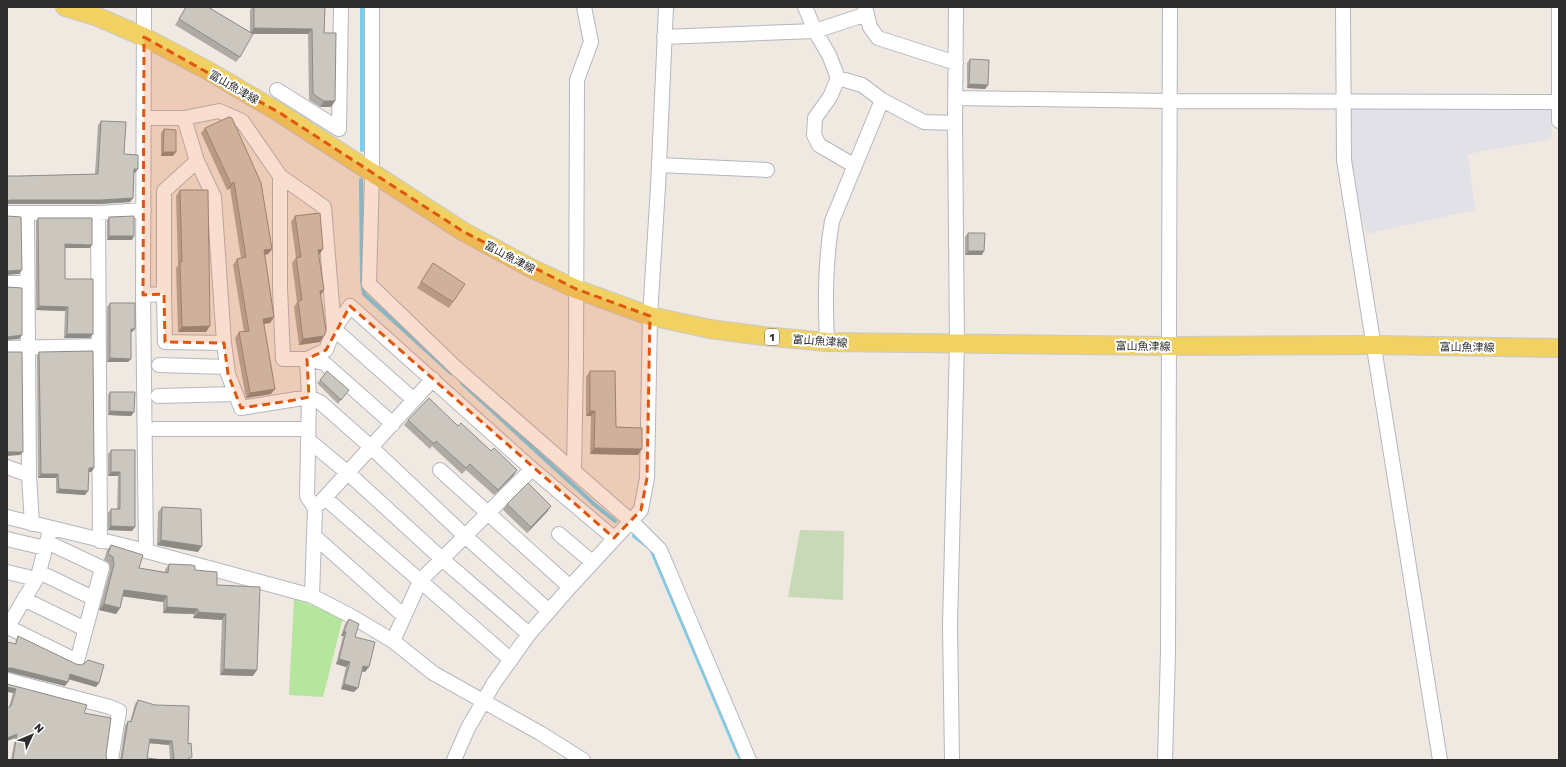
<svg xmlns="http://www.w3.org/2000/svg" width="1566" height="767" viewBox="0 0 1566 767" font-family="Rubik,'Noto Sans JP',sans-serif">
<rect width="100%" height="100%" fill="#efe9e1"/>
<path fill="#e3e1e8" d="M1350,107H1554L1551,139L1468,154L1475,210L1366,234L1349,158Z"/>
<path fill="#b6e59e" d="M294,598L343,618L323,697L289,695Z"/>
<path fill="#c8d9b8" d="M800,530L844,531L843,600L788,597Z"/>
<g fill="none" stroke-linecap="round" stroke-linejoin="round">
<path stroke="#75cff0" stroke-width="4" d="M362,150V7
M361,180L362,281L364,294L451,373
M462,383L595,505L615,521
M634,536L651,549L737,752L742,760"/>
<defs>
<path id="minor" d="M144,7L143,295L146,551
M372,7V174L369,284L456,368L632,522L660,550L749,760
M805,7L815,31L829,55L838,78L862,85L882,100L924,122L955,123
M865,7L870,27L878,38L956,63
M1343,7L1344,160L1440,760
M1559,7V121
M664,37L815,31L867,14
M838,78L830,97L815,118L814,135L819,145L855,166
M277,90L339,129L341,7
M955,98L1169,101L1559,102
M144,118H184L197,161L164,191V294
M184,118L219,111L242,121L280,176V287L283,359H307L324,363L393,424
M197,161L214,197L224,343
M659,165L767,170
M280,176L324,207L334,329L414,400
M7,213H98L144,210
M27,213L29,475L32,524
M98,213L100,541
M7,283H28
M143,295L164,294L165,342L224,343L228,374L241,408L309,397L320,402L372,448L465,536L549,611
M827,342C825,302 825,261 832,221L882,100
M7,348L99,346
M307,359L326,350L334,329L350,306L532,469L614,538
M307,359L309,397L307,496L315,508L312,596
M159,365L227,367
M158,396L236,394
M155,429H308
M308,440L348,473L442,559L529,634
M7,467L29,475
M440,470L570,587
M574,471L576,360L577,80L591,42L584,7
M325,498L511,660
M320,503L433,379
M7,517L146,551L312,596L351,616L393,641L433,673L540,733L583,760
M559,534L592,562
M314,536L404,616
M7,539L45,548
M7,572L36,579
M39,572L93,598
M24,599L85,629
M8,627L77,661L102,568L47,542
M7,628L38,576L49,534
M393,641L420,581L532,469
M7,680L110,707L119,711L111,760
M454,760L468,728L494,683L529,634L570,587L641,510L647,478L650,316L658,187L666,7
M952,760L950,625L957,344L955,123L956,7
M1165,760L1168,652L1170,7"/>
<path id="major" d="M65,7L98,17L144,37L207,70L280,113L464,232L533,269L576,289L650,316L710,329L763,336L827,342L1168,346L1374,345L1559,348"/>
</defs>
<use href="#minor" stroke="#b4b7c1" stroke-width="16"/>
<use href="#major" stroke="#c9c9c9" stroke-width="20"/>
<use href="#minor" stroke="#fff" stroke-width="14"/>
<use href="#major" stroke="#f2d163" stroke-width="18"/>
</g>
<path fill="#afaba4" d="M186,7H208L250,32V10L252,7H325L324,33L335,101L331,107H320L309,100L308,34H252L240,57L236,62L175,25Z
M970,59L988,85L985,89L967,88V63Z
M101,121L124,154L135,173H134L133,198L130,202L98,204H7L19,176L95,174L98,125Z
M205,128L272,249L268,254L265,255L274,317L270,323L264,324L271,394L246,398L235,338L239,332H244L233,265L237,259L241,258L230,188L227,190L201,133Z
M164,129L173,156H161V133Z
M180,190L206,332H178L176,268L178,265L176,196Z
M295,216L319,255L320,296V342L299,345L294,307L297,302L292,263L296,258L291,222Z
M109,217L132,240H107V221Z
M38,218L90,248H65V279L90,338H64L65,311L36,310V222Z
M968,233L982,255H965V237Z
M433,263L453,302L449,308L417,288Z
M110,303L132,332H131L128,362H107V307Z
M39,352L94,468L91,472H89L88,491L85,495L56,493V478H38L37,356Z
M590,371L616,427L638,455L590,454L591,416H586V377Z
M320,380L349,390L338,404L317,383Z
M110,392L134,412L131,416L108,415V395Z
M408,420L458,426L491,451L517,470L513,476L494,495L466,470L462,474L432,446L430,449L404,425Z
M111,450H135L132,531L108,530V513L111,509H117L118,476H108V454Z
M507,504L551,506L547,512L527,533L503,510Z
M162,507L198,552L157,545L158,512Z
M111,545L139,568L165,572V570L169,564L195,570L217,585L253,676L220,675L222,620L193,618L194,614L163,613V602L123,596L120,608L116,614L99,610L110,570L109,563L104,560L107,550Z
M349,619L355,637L365,672L362,671L354,692L341,689L346,667L336,664L343,636H341L345,624Z
M18,636L96,687L69,679L65,686L9,672H7V642L15,644L16,640Z
M7,684L84,713L106,755L107,760H11L15,738L9,707L13,693Z
M138,700L188,744L190,760H170L169,745L149,743L147,758L162,760H120L125,726L128,721L130,722L135,704Z"/>
<path fill="#8e8b86" d="M254,28L312,29L308,34H250Z
M969,84L988,85L985,89L967,88Z
M324,101H335L331,107H320Z
M163,152H176L173,156H161Z
M134,169H138L135,173H131Z
M234,182L230,188L227,190L231,184Z
M133,198L130,202L98,204H7V201L10,200Z
M109,236H134L132,240H107Z
M65,244L92,245L90,248H62Z
M272,249L268,254L260,256L264,250Z
M323,249L319,255L318,250Z
M968,251H984L982,255H965Z
M22,270L19,274L7,275V271Z
M324,290L320,296V291Z
M39,306L68,307L65,311L36,310Z
M274,317L270,323L259,324L263,319Z
M210,326L206,332H178L182,327Z
M131,329H135L132,332H128Z
M67,334H93L90,338H64Z
M22,335L19,339L7,340V337Z
M324,336L320,342L299,345L303,339Z
M110,358L131,359L128,362H107Z
M275,389L271,394L246,398L250,393Z
M110,411L134,412L131,416L108,415Z
M590,411H595L591,416H586Z
M594,448L642,449L638,455L590,454Z
M7,452H23L20,455L7,456Z
M89,468H94L91,472H86Z
M517,470L513,476L494,495L498,490Z
M111,472H120L118,476H108Z
M41,474H58L56,478H38Z
M59,489L88,491L85,495L56,493Z
M551,506L547,512L527,533L531,527Z
M111,526L135,527L132,531L108,530Z
M161,540L202,546L198,552L157,545Z
M124,590L167,596L163,602L120,596Z
M104,604L120,608L116,614L99,610Z
M167,607L198,609L194,614L163,613Z
M198,612L226,614L222,620L193,618Z
M344,631L346,632L343,636H341Z
M339,659L350,662L346,667L336,664Z
M363,666L369,667L365,672L360,671Z
M7,668H12L68,682L65,686L9,672H7Z
M224,669L257,670L253,676L220,675Z
M70,674L99,683L96,687L68,679Z
M344,684L358,688L354,692L341,689Z
M7,687L16,689L13,693L7,692Z
M17,734L15,738L7,741V738Z
M150,739L172,741L169,745L147,743Z"/>
<path fill="#cbc7bf" stroke="#8e8b86" d="M186,7H208L253,34L240,57L179,19Z
M254,7H325L324,33H336L335,101H324L313,94L312,29L254,28Z
M970,59L989,60L988,85L969,84Z
M229,117L232,118L261,183L272,249L264,250L274,317L263,319L275,389L250,393L239,332L249,331L237,259L246,257L234,182L231,184L205,128Z
M101,121L126,122L124,154L138,155V169H134L133,198L101,200H10L7,201V176H19L98,174Z
M164,129L176,130V152H163Z
M180,190H208L210,326L182,327L180,262H182Z
M320,213L323,249L318,250L324,290L320,291L326,331L324,336L303,339L298,301L302,300L296,258L301,257L295,216Z
M7,216L21,217L22,270L7,271Z
M134,216V236H109V217Z
M38,218H92V245L65,244V279H93V334H67L68,307L39,306Z
M968,233H985L984,251H968Z
M433,263L465,284L453,302L421,282Z
M7,287L22,288V335L7,337Z
M110,303H135V329H131V359L110,358Z
M93,351L94,468H89L88,491L59,489L58,474H41L39,352Z
M7,352H22L23,452H7Z
M327,371L349,390L341,400L320,380Z
M590,371H615L616,427L642,428V449L594,448L595,411H590Z
M110,392H135L134,412L110,411Z
M429,398L458,426L461,423L491,451L494,448L517,470L498,490L470,464L466,468L436,441L434,444L408,420Z
M111,450H135V527L111,526V509H120V472H111Z
M528,483L551,506L531,527L507,504Z
M162,507L201,509L202,546L161,540Z
M111,545L143,555L139,568L168,573L169,564L192,565L195,566V570L217,572V585L260,587L257,670L224,669L226,614L198,612V609L167,607V596L124,590L120,608L104,604L114,564L113,557L108,554Z
M349,619L359,624L355,637L375,642L369,667L363,666L358,688L344,684L350,662L339,659L346,632L344,631Z
M18,636L76,664L81,665L85,663L88,660L104,665L99,683L70,674L68,682L12,668H7V642L16,644Z
M7,684L87,705L84,713L111,718L106,755L107,760H14L13,758L17,734L7,738V708L11,706L16,689L7,687Z
M138,700L155,705L189,706L188,744L191,743L192,757L189,758V760H174L172,741L150,739L147,758L162,760H120L122,758L128,721L131,722Z"/>
<path fill="#df570e" fill-opacity="0.2" stroke="#df570e" stroke-width="3" stroke-dasharray="8 5" stroke-linejoin="round" d="M144,37L280,113L464,232L576,289L650,316L647,478L641,510L614,538L350,306L326,350L307,359L309,397L289,401L241,408L228,374L224,343L165,342L164,294L143,295Z"/>
<g text-anchor="middle" stroke-width="4" stroke-linejoin="round" paint-order="stroke">
<rect fill="#fff" stroke="#6d6d6d" stroke-width="1" x="765" y="329" width="14" height="16" rx="3"/>
<g font-size="10" font-weight="bold" fill="#2e2e2e">
<text x="772" y="341">1</text>
</g>
<g font-size="11" fill="#2e2e2e" stroke="#fff">
<text transform="translate(234 87) rotate(30)" y="4">富山魚津線</text>
<text transform="translate(510 257) rotate(28)" y="4">富山魚津線</text>
<text transform="translate(820 341) rotate(4)" y="4">富山魚津線</text>
<text transform="translate(1143 346) rotate(1)" y="4">富山魚津線</text>
<text transform="translate(1467 347) rotate(1)" y="4">富山魚津線</text>
</g>
</g>
<rect width="1566" height="767" fill="none" stroke="#2e2e2e" stroke-width="16"/>
<g transform="translate(32 735) rotate(46)" stroke="#ffffff" stroke-width="3" paint-order="stroke">
<path d="M0-3L7 15L0 10L-7 15Z" fill="#2e2e2e"/>
<text y="-6" font-size="11" font-weight="bold" text-anchor="middle" fill="#2e2e2e">N</text>
</g>
</svg>
